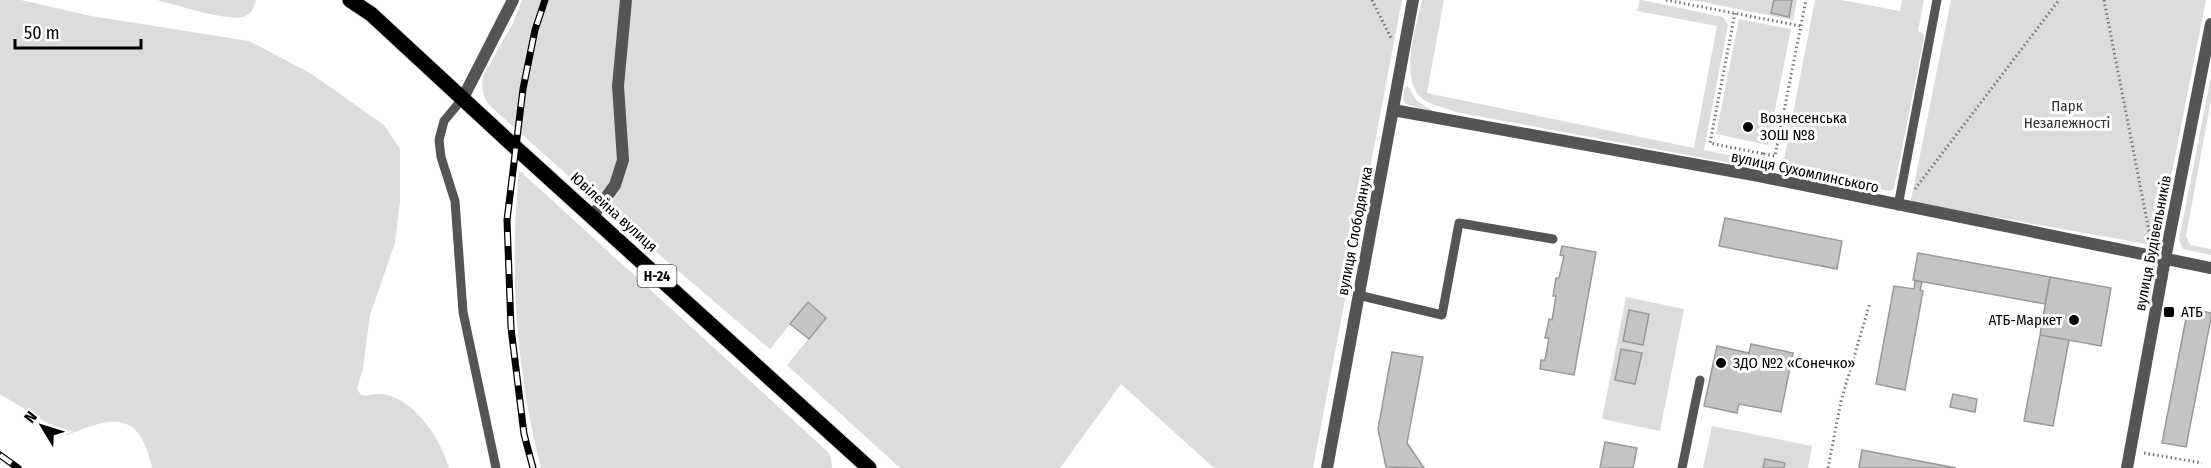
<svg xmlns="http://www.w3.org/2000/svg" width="2211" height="468" viewBox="0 0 2211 468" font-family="'Fira Sans Condensed',sans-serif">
<rect width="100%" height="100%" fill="#fff"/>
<path fill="#dcdcdc" d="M0,0H21L91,16L249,41L310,73L384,125L400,149V202L395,243L370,315L363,368L357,389L361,395C368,397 376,393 384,394C416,401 440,438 449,468H152C140,410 113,416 67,435L0,394Z
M157,0H255L256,1C253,8 252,14 245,16C231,23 174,4 157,0Z
M522,0H1402L1313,468H1214L1121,384L1060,468H900L787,365L826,317L808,302L770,349L601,205L489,105L484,96L482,86L483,76L513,23Z
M1422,0H1444L1427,93L1694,148L1717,26L1637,11L1640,0H1642L1723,17L1728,25L1704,150L1758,161L1757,168L1456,112C1446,108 1433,106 1424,100C1397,81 1417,26 1422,0Z
M1692,0H1797L1793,20Z
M1815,0H1841L1900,11L1902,0H1924L1918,31L1923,33L1924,38L1894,188L1891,191L1765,169L1766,163L1783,165Z
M1951,0H2206L2158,243L2153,245L1915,203L1911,200Z
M1739,19L1791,29L1768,145L1716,134Z
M2211,77V100L2186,236L2190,245L2211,249V255L2183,249L2179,240Z
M1408,86L1416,100L1436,113L1406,104L1403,98L1405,87Z
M519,170L828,452L831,458L832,468H541C516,372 509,268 519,170Z
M1626,297L1684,309L1660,431L1602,419Z
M1712,426L1812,446L1808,468H1703Z"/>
<path fill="#c4c4c4" stroke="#999" stroke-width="1.5" d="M1774,0H1792L1789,17L1771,13Z
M1725,218L1842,241L1837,269L1719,246Z
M1562,246L1596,252L1574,375L1540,369L1541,360H1545L1549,338H1545L1549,319L1552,320L1556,296H1553L1556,278H1559L1564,256L1560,255Z
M1918,253L2050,277L2045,304L1913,280Z
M2050,277L2111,288L2101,346L2040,335Z
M1915,281L1922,282L1920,290L1923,291L1905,390L1876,384L1894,286L1914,289Z
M808,302L826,318L809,339L790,324Z
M2188,308L2211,313V318L2186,447L2162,443Z
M1629,310L1649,314L1643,345L1623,341Z
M2040,335L2069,340L2053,426L2024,421Z
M1751,344L1793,353L1781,412L1739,404L1737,413L1704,406L1717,346L1749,353Z
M1621,349L1642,353L1635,384L1615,380Z
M1392,352L1423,357L1407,443L1424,468L1386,467L1378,429Z
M1953,394L1977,399L1975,412L1950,407Z
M1605,442L1637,448L1633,468H1600Z
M1862,450L1956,468H1859Z
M1765,459L1785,463L1784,468H1763Z"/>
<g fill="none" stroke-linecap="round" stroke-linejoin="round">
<defs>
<path id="primary" d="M350,0L371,14L516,148L869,468"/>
</defs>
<use href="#primary" stroke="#dbdbdb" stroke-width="17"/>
<path stroke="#777" stroke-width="3" stroke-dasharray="1.5 3" stroke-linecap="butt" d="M1372,0L1392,40
M1666,0L1801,26
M2104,0L2149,231L2153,239
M1735,13L1710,143L1764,154
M1762,163L1764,154L1775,156L1806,0
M1915,189L2059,0
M2144,453L2202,463
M1828,468L1841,401L1870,303"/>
<path stroke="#555" stroke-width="9" d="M463,98L444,121L439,140L441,157L455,201L463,312L496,468
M1898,206L1937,0
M1358,295L1442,315L1459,223L1553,239
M1682,468L1700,380"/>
<path stroke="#555" stroke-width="12" d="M463,98L513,0
M1393,110L1759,176L2211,268
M592,217L615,185L623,160L618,86L626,0
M1327,468L1413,0
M2127,468L2165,259L2211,24"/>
<use href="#primary" stroke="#000" stroke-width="15"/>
<defs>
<path id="rail" d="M0,455L18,468
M533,468L524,434L511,328L507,220L523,89L535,30L545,0"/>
</defs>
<use href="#rail" stroke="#000" stroke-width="7"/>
<use href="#rail" stroke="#fff" stroke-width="4.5" stroke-dasharray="14" stroke-linecap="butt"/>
</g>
<g fill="#000" stroke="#fff" stroke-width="2">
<circle cx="1748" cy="127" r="6"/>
<rect x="2163" y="306" width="12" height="12" rx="3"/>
<circle cx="2074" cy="320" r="6"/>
<circle cx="1721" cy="363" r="6"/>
</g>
<g text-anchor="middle" stroke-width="6" stroke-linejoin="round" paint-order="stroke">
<rect fill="#fff" stroke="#4c4c4c" stroke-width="1.5" x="637.5" y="265" width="39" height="22" rx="4.5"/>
<g font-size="14" font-weight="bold" fill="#000">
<text x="657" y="281">Н-24</text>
</g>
<g font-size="15" fill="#333" stroke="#fff">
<text x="2067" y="111">Парк<tspan x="2067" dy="17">Незалежності</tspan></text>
</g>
<g font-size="15" fill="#000" stroke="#fff" text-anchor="start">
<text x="1760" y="123">Вознесенська<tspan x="1760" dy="17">ЗОШ №8</tspan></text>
<text x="2181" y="317">АТБ</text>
<text x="2062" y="325" text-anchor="end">АТБ-Маркет</text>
<text x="1733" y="368">ЗДО №2 «Сонечко»</text>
</g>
<g font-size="15" fill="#000" stroke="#fff">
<text transform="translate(1805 172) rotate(12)" y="5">вулиця Сухомлинського</text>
<text transform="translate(614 212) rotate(42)" y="5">Ювілейна вулиця</text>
<text transform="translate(1355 231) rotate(-79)" y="5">вулиця Слободянука</text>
<text transform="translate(2153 243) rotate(-79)" y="5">вулиця Будівельників</text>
</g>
</g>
<g transform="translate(42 426) rotate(308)" stroke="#ffffff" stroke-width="4.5" paint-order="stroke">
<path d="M0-4.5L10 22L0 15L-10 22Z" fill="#000000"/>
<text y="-9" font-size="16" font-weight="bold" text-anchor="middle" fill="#000000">N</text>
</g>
<path d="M15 39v9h126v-9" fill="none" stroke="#000000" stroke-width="3"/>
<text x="24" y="39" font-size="18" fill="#000000" stroke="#ffffff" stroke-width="4.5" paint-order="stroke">50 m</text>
</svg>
